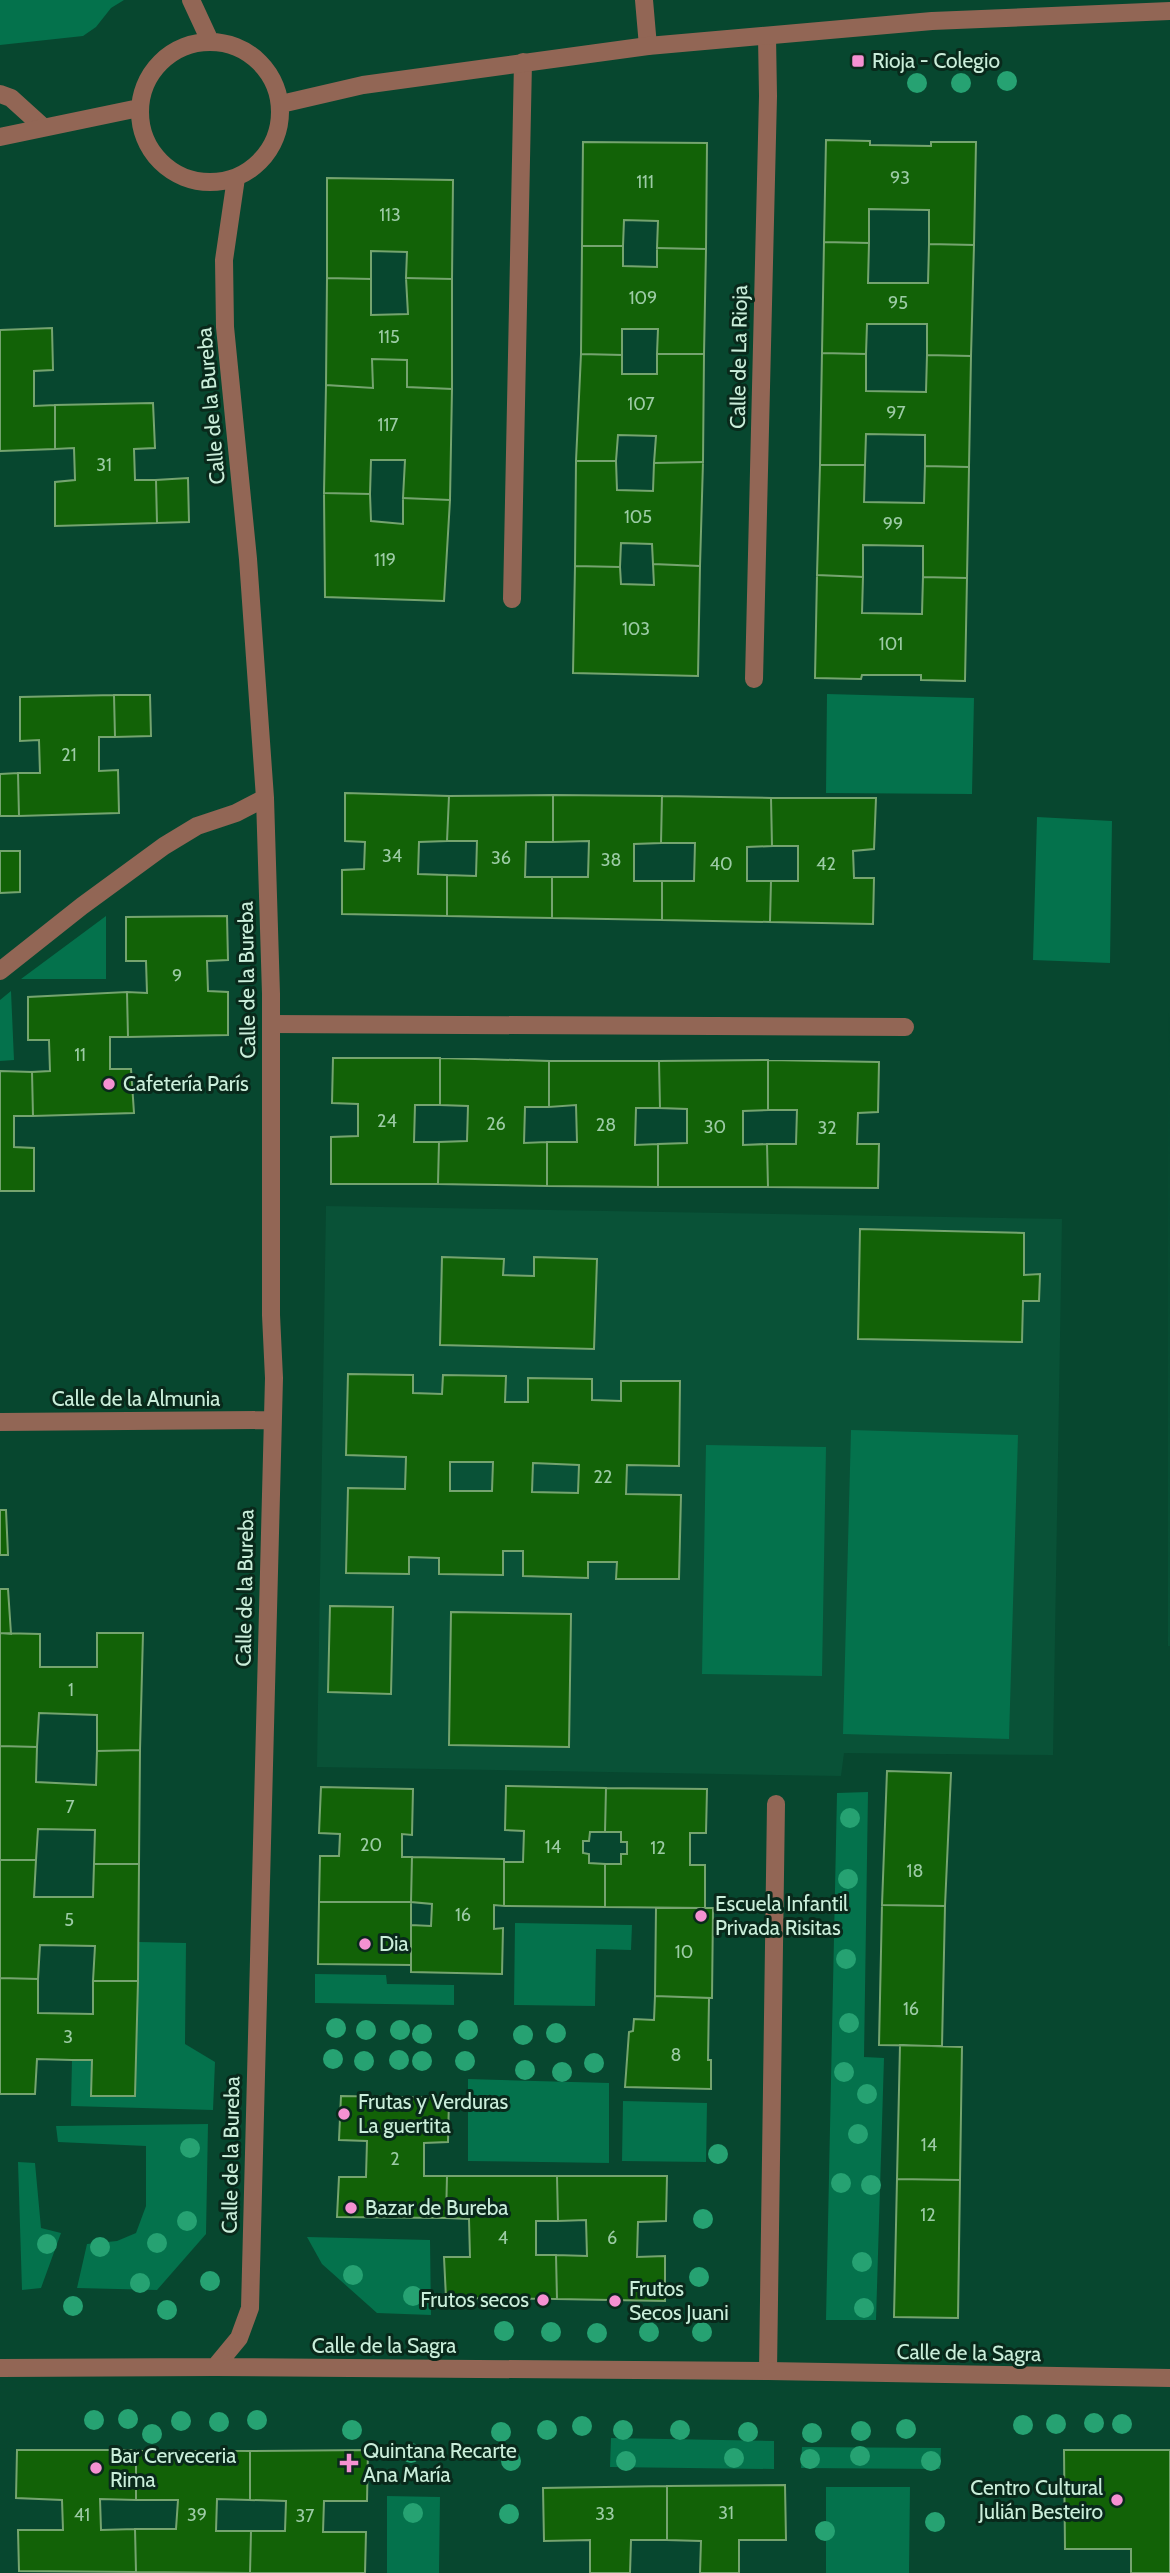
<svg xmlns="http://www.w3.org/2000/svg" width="1170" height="2573" viewBox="0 0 1170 2573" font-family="Cabin,sans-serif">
<rect width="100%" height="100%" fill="#07472f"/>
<path fill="#095237" d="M1169,1011L1170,1646H1168Z
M326,1206L1062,1219L1053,1755L844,1753L841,1776L317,1767Z"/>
<path fill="#04724c" d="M0,0H124L111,8L96,27L83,36L0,45Z
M827,694L974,698L972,794L826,793Z
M1037,817L1112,821L1110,963L1033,960Z
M106,916V979H21Z
M11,991L14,1060L0,1061V1000Z
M851,1430L1018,1435L1009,1739L843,1734Z
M706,1445L826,1447L822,1676L702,1674Z
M868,1792L864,2057L884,2058L876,2320H826L837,1793Z
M515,1923L632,1925L631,1950L596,1949L595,2006L514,2005Z
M139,1942L186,1943L185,2044L215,2062L213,2110L71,2106L72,2060H92L91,2096H135Z
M315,1974L386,1975L387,1984L454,1985V2005L315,2003Z
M468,2079L609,2083V2163L468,2161Z
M623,2101L707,2103L706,2162L622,2161Z
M208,2124L206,2234L157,2290L77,2288L87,2244L117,2241L136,2233L146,2206V2146L58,2142L56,2126Z
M18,2162L35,2163L41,2228L61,2233L41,2288L22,2290Z
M307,2237L430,2240L431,2315L377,2313L322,2264Z
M611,2438L774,2441V2469L610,2467Z
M802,2447L941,2448L940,2469L801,2468Z
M826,2487H910L909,2573H826Z
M387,2496L440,2497L439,2573H387Z"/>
<path fill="#126207" stroke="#75a46f" stroke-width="2" fill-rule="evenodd" d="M826,140L870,141V145L931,146V142H976L974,245L929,244V210L869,209V243L824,242Z
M583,142L707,143L706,249L657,248L658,221L624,220L623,246H582Z
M327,178L453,180L452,279L406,278L407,252L371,251V279L327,278Z
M824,242L869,243L868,283H928L929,244L974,245L971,356L927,355V324H867L866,354L822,353Z
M582,246H623V266L657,267V248L706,249L704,354H657L658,329H622V355L581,354Z
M327,278L371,279V315L408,314L406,278L452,279V389L407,387V360L372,359L373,388L326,385Z
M52,328L53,370L34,371V406L55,405V449L0,451V330Z
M822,353L866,354V391L926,392L927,355L971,356L969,467L925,466V435L866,434L865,465H820Z
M581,354L622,355V374H657V354H704L703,462L654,463L656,436L618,435L616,461H576Z
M372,359L407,360V387L452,389L450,500L403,498L405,460H371L370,494L324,493L326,385L373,388Z
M153,403L155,448L134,449L135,480H156L157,523L55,526V482L75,480L74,448L55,449V405Z
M576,461H616L617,490L653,491L654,463L703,462L700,566L653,564L652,544L621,543L620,567L575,566Z
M820,465H865L864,502L924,503L925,466L969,467L967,578L923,577V546L863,545V577L817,575Z
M188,478L189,522L157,523L156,480Z
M324,493L370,494L371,521L403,524V498L450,500L444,601L325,597Z
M653,564L700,566L698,676L573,673L575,566L620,567L621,584L654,585Z
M817,575L863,577L862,613L922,614L923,577L967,578L965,681L921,680V675H862L861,679L815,678Z
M114,695L115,737H99V771L118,770L119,813L19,816L18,773H40L39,740L20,741V697Z
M114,695H150L151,736L115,737Z
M18,773L19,816H0V774Z
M345,793L449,796L447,841L419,842L418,874L447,875V916L342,914V870L364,869L365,842L345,841Z
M553,795V842H526L525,877H552V918L447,916V875L476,876L477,841H447L449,796Z
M553,795L662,796L661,843L634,844V881H662V920L552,918V877H588L589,841L553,842Z
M662,796L771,798L772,846L747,847V881H771L770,922L662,920V881H694L695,843H661Z
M771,798H876L874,849L853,851L854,878H874L873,924L770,922L771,881H798V846H772Z
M0,851H20V892L0,893Z
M227,916L228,960L207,961L208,991L228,992V1035L128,1037L127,992L147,993L146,961H126V917Z
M127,992L128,1037H110V1069H131L134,1113L33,1116L32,1072L50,1071L49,1040H28V997Z
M333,1058H440V1105H415L414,1142H439L438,1184H331V1137L358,1136V1104L332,1103Z
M440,1058L549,1061V1107H525L524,1143L547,1142V1186L438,1184L439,1142L467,1141L468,1106L440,1105Z
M768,1060V1110L743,1111V1145L767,1144L768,1187H658V1144L687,1143V1109L660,1108L659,1061Z
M768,1060L879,1062L878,1112L858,1113L857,1144H879L878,1188L768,1187L767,1144H796L797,1110H768Z
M549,1061H659L660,1108H636L635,1145L658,1144V1187L547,1186V1142H577L576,1105L549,1107Z
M0,1071L32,1072L33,1116H14V1147L34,1148V1191H0Z
M860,1229L1024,1233V1275L1040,1274L1039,1301H1023L1022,1342L858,1339Z
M442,1257L504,1259L503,1275L534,1276V1257L597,1259L594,1349L440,1345Z
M348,1374L413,1375V1393L442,1394L443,1375L506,1376L505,1402H528V1378L592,1379V1400L621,1401V1381H680L679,1466L627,1465L626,1494L681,1495L679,1579H616L617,1562H588V1578L523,1576V1551H503V1575L439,1574V1558L409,1557V1574L346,1573L348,1488L405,1489L406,1457L346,1455ZM450,1462H493L492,1491H450ZM533,1463L579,1465L578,1493L532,1492Z
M0,1510H6L8,1555H0Z
M0,1589H8L11,1634L0,1633Z
M330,1606L393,1607L391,1694L328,1692Z
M451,1612L571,1614L569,1747L449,1745Z
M0,1633L40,1634V1667H97V1633H143L140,1750L97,1751V1715L39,1713L37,1747L0,1746Z
M0,1746L37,1747L36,1782L96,1785L97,1751L140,1750L139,1864H94L95,1830L38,1829L36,1860H0Z
M887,1771L951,1773L945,1906L882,1905Z
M506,1786L606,1788L605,1832H590L589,1841H583V1853L589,1854V1863L605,1864V1907L504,1906V1862H523L524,1831L505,1830Z
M321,1787L413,1789L412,1835L402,1834V1857H412L411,1902H319L320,1856H339L340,1834L319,1833Z
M606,1788L707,1789L706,1833H690V1865H705V1908L605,1907V1864H621V1854H627V1842H621V1832H605Z
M412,1857L504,1859V1906L494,1905V1929L503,1928L502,1974L411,1972V1925L431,1926L432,1904L411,1902Z
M0,1860H36L34,1897H93L94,1864H139L138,1981H93L95,1946L40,1945L38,1979L0,1978Z
M319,1902H411V1965L318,1964Z
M882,1905L945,1906L942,2046L879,2045Z
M656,1908H713L712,1998L655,1996Z
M0,1978L38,1979V2013L93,2014V1981H138L135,2096H91L92,2060H72L37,2059L35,2094H0Z
M655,1996L709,1998L708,2060H711V2089L625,2087L629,2032L633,2031L634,2019L654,2020Z
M900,2045L962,2047L960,2180L897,2179Z
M341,2096L449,2098L448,2142L424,2143V2176H447L446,2218L337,2217L339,2177H366L367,2141L339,2140Z
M447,2176H557L558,2221H536V2255H556L557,2299L446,2298L444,2257H470L469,2219L446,2218Z
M557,2176H667L666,2221L638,2222L637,2257L665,2256V2301L557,2299L556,2255L587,2256L586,2220L558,2221Z
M897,2179L960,2180L958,2318L894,2317Z
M17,2450H136V2500L100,2499L101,2530L135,2529L136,2572L19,2571L18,2530H63L62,2500L16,2498Z
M136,2450L250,2451V2500L217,2499L216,2531H251L250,2573L136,2572L135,2529H176L178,2500H136Z
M368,2450L367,2501H324L323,2532H366L365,2573H250L251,2531H285L286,2501L250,2500V2451Z
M1064,2450H1170V2573H1131V2549H1065Z
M785,2485L786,2540H739V2573H700L701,2541L667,2540V2486Z
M667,2486V2540H631L630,2573H590V2540L544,2541L543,2488Z"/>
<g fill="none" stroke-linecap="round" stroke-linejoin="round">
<path stroke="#926655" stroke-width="18" d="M644,0L648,46
M0,94L11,98L43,127
M512,599L523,62
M754,679L768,96L767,36
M271,1024L905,1027
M768,2371L776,1804"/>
<path stroke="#926655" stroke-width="18" d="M191,0L210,41
M140 112a70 70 0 1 1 140 0a70 70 0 1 1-140 0Z
M281,104L363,85L648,46L932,21L1170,11
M0,137L139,108
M0,971L82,906L164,846L197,826L236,813L265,798
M0,1422L272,1420
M215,2367L239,2338L250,2308L274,1378L271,1315V994L265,798L248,559L225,327L224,260L236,178
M0,2368L215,2367L768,2371L1170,2378"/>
</g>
<g fill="#26a272">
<circle cx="1007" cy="81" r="10"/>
<circle cx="917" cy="83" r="10"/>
<circle cx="961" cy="83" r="10"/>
<circle cx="850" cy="1818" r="10"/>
<circle cx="848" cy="1879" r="10"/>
<circle cx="846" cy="1959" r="10"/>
<circle cx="849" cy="2023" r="10"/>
<circle cx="336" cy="2028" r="10"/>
<circle cx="366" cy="2030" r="10"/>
<circle cx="400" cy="2030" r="10"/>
<circle cx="468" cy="2030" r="10"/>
<circle cx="556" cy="2033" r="10"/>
<circle cx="422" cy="2034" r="10"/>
<circle cx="523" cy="2035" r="10"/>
<circle cx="333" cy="2059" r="10"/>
<circle cx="399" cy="2060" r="10"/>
<circle cx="364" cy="2061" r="10"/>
<circle cx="422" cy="2061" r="10"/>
<circle cx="465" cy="2061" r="10"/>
<circle cx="594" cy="2063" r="10"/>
<circle cx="525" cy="2070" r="10"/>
<circle cx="562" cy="2072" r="10"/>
<circle cx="844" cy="2072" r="10"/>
<circle cx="867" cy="2094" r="10"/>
<circle cx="858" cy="2134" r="10"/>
<circle cx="190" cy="2148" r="10"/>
<circle cx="718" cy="2154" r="10"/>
<circle cx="841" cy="2183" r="10"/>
<circle cx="871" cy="2185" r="10"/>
<circle cx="703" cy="2219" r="10"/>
<circle cx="187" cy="2221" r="10"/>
<circle cx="157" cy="2243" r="10"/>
<circle cx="47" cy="2244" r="10"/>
<circle cx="100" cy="2247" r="10"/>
<circle cx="862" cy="2262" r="10"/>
<circle cx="353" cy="2275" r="10"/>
<circle cx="699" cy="2277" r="10"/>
<circle cx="210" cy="2281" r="10"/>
<circle cx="140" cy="2283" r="10"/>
<circle cx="413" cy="2296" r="10"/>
<circle cx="73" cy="2306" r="10"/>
<circle cx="864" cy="2308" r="10"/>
<circle cx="167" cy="2310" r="10"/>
<circle cx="504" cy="2331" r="10"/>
<circle cx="551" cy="2332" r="10"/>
<circle cx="649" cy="2332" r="10"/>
<circle cx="702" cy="2332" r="10"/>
<circle cx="597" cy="2333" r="10"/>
<circle cx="128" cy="2419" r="10"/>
<circle cx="94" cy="2420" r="10"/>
<circle cx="257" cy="2420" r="10"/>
<circle cx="181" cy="2421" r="10"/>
<circle cx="219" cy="2422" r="10"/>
<circle cx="1094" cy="2423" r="10"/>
<circle cx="1056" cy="2424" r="10"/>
<circle cx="1122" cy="2424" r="10"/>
<circle cx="1023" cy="2425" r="10"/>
<circle cx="582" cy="2426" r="10"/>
<circle cx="906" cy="2429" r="10"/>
<circle cx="352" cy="2430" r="10"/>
<circle cx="547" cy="2430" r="10"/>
<circle cx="623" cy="2430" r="10"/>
<circle cx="680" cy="2430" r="10"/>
<circle cx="861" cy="2431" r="10"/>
<circle cx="501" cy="2432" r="10"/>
<circle cx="748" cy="2432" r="10"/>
<circle cx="812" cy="2433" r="10"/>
<circle cx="152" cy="2434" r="10"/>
<circle cx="411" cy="2453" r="10"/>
<circle cx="860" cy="2456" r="10"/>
<circle cx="734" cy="2458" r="10"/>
<circle cx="810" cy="2459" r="10"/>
<circle cx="511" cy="2461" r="10"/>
<circle cx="626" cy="2461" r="10"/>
<circle cx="931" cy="2461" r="10"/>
<circle cx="413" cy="2513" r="10"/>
<circle cx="509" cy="2514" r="10"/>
<circle cx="935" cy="2522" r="10"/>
<circle cx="825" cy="2531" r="10"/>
</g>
<g fill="#f591d2" stroke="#09291b" stroke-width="2.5">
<rect x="851" y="54" width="14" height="14" rx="3.5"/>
<circle cx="109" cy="1084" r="7"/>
<circle cx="701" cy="1916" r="7"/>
<circle cx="365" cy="1944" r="7"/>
<circle cx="344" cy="2114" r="7"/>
<circle cx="351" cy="2208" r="7"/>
<circle cx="543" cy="2300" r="7"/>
<circle cx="615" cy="2301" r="7"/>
<path d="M345.5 2452.5h7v7h7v7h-7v7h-7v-7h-7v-7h7z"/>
<circle cx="96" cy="2468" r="7"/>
<circle cx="1117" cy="2500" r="7"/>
</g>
<g text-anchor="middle" stroke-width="6" stroke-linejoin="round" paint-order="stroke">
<g font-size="18" fill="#9ccba5">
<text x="900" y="184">93</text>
<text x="645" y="188">111</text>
<text x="390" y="221">113</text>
<text x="643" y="304">109</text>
<text x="898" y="309">95</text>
<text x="389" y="343">115</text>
<text x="641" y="410">107</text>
<text x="896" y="419">97</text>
<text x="388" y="431">117</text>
<text x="104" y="471">31</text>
<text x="638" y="523">105</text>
<text x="893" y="530">99</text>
<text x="385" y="566">119</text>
<text x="636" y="635">103</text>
<text x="891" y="650">101</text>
<text x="69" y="761">21</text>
<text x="392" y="862">34</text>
<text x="501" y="864">36</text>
<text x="611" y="866">38</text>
<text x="721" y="870">40</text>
<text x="826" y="870">42</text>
<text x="177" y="982">9</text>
<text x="80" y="1061">11</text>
<text x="387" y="1127">24</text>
<text x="496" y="1130">26</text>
<text x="606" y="1131">28</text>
<text x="715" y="1133">30</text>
<text x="827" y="1134">32</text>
<text x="603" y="1483">22</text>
<text x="71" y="1696">1</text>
<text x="70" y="1813">7</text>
<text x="371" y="1851">20</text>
<text x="553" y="1853">14</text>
<text x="658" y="1854">12</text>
<text x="915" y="1877">18</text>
<text x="463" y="1921">16</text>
<text x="69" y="1926">5</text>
<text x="684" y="1958">10</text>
<text x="911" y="2015">16</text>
<text x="68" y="2043">3</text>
<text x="676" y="2061">8</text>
<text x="929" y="2151">14</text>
<text x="395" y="2165">2</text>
<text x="928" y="2221">12</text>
<text x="503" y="2244">4</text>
<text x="612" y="2244">6</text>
<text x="726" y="2519">31</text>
<text x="605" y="2520">33</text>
<text x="82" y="2521">41</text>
<text x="197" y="2521">39</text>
<text x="305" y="2522">37</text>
</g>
<g font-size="21" fill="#caeeda" stroke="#09291b" text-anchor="start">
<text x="872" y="68">Rioja - Colegio</text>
<text x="123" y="1091">Cafetería París</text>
<text x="715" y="1911">Escuela Infantil<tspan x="715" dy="24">Privada Risitas</tspan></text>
<text x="379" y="1951">Dia</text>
<text x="358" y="2109">Frutas y Verduras<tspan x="358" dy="24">La guertita</tspan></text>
<text x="365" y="2215">Bazar de Bureba</text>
<text x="629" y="2296">Frutos<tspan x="629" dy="24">Secos Juani</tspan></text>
<text x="529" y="2307" text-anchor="end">Frutos secos</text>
<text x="363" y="2458">Quintana Recarte<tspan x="363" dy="24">Ana María</tspan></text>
<text x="110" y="2463">Bar Cerveceria<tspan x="110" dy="24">Rima</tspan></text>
<text x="1103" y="2495" text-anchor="end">Centro Cultural<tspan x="1103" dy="24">Julián Besteiro</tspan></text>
</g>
<g font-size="21" fill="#caeeda" stroke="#09291b">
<text transform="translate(739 357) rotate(-89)" y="7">Calle de La Rioja</text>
<text transform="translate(211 406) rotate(-95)" y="7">Calle de la Bureba</text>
<text transform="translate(247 980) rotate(-91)" y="7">Calle de la Bureba</text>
<text x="136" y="1406">Calle de la Almunia</text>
<text transform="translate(245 1588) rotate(-89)" y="7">Calle de la Bureba</text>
<text transform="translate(231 2155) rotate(-89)" y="7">Calle de la Bureba</text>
<text x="384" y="2353">Calle de la Sagra</text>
<text transform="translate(969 2353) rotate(1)" y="7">Calle de la Sagra</text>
</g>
</g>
</svg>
